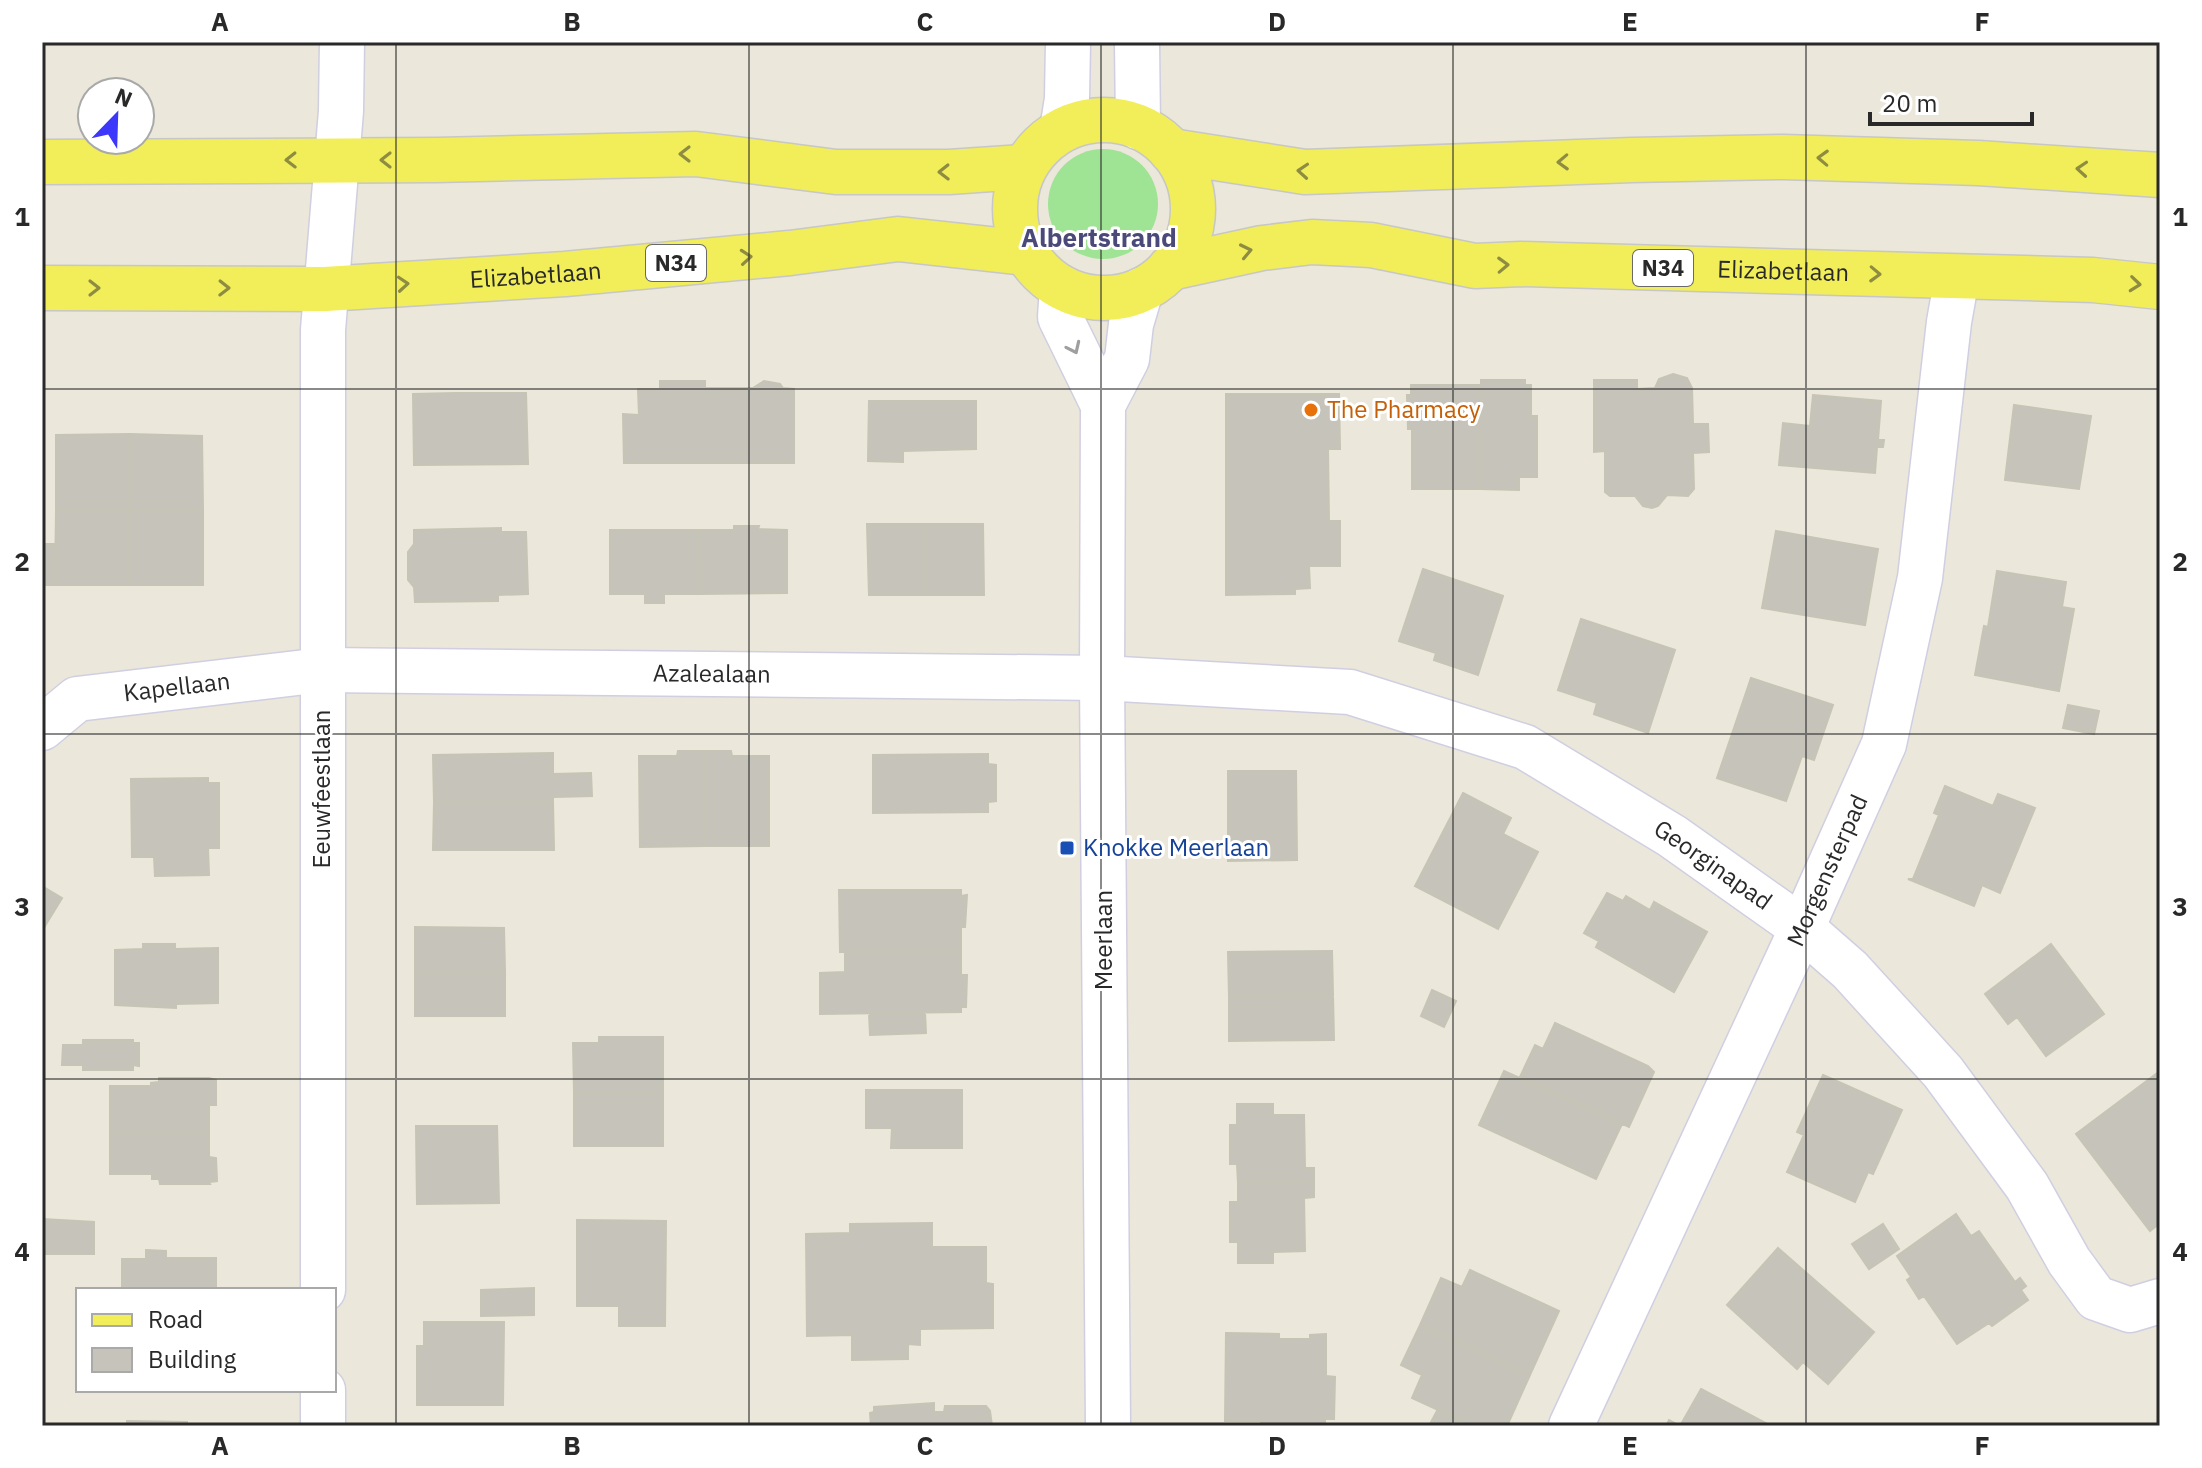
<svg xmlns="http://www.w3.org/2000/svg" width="2202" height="1468" viewBox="0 0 2202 1468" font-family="'IBM Plex Sans',sans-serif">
<rect width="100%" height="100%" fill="#ebe7da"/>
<path fill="#9fe395" d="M1048 204a55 55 0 1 1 110 0a55 55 0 1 1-110 0Z"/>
<path fill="#c6c4ba" stroke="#c6c4b4" stroke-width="2" d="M1673,374L1687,378L1692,388L1693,424H1708L1709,452L1693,453L1694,489L1688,496L1667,495L1658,506L1652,508L1643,506L1635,496H1610L1605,492V451L1594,452V380H1637V389L1655,388L1659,379Z
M1481,380H1525V385H1531V416H1537V477H1519V490L1481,489Z
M660,381H705V388H753L764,381L780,384L783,388L794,389V463H624L623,414L639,415L638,389H660Z
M1411,385H1480L1481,489H1412V429H1408L1407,395H1411Z
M456,393H526L528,464L414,465L413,394Z
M1226,394H1339L1340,449H1328L1329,521H1340V566H1309L1310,588L1295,589V594L1226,595Z
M1813,395L1881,401L1878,440H1884L1883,447H1877L1875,473L1779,465L1783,423L1810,426Z
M869,401H976V449L903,451V462L868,461Z
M2014,405L2091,416L2079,489L2005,480Z
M130,434L202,436L203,510H129Z
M130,434L129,510L56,511V435Z
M129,510L128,585H55L56,511Z
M129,510H203V585H128Z
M867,524H925V595H869Z
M925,524H983L984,595H925Z
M734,526H759L758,529L787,530V593L700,594L699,530H734Z
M501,528V532H526L528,594L498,595V601L415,602L414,587L408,580V552L414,544V530Z
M610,530H699L700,594H664V603H645V594H610Z
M1776,531L1878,549L1865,625L1762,608Z
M42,544H56L55,585H42Z
M1423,569L1503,596L1478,675L1434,660L1436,653L1399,641Z
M1997,571L2066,582L2062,607L2074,609L2059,691L1975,675L1984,626L1988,627Z
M1581,619L1675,650L1648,733L1594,714L1597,703L1558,690Z
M1751,678L1833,705L1814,760L1802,756L1786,801L1717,778Z
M2068,705L2099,711L2094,734L2063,728Z
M678,751H704V846L640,847L639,756H677Z
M704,751H731L732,756H769V846H704Z
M553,753V774L591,773L592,796L553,797V802L434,803L433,755Z
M988,754V764L996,765V801L988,802V812L873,813V755Z
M1228,771H1296L1297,860L1228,861Z
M208,778V783H219V848H208L209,875L155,876L154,857H132L131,779Z
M1945,786L1993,806L1998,794L2035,808L2000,893L1982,885L1974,906L1908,879H1913L1939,815L1934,813Z
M1463,793L1511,818L1503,834L1538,852L1498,929L1415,886Z
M553,802L554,850H433L434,803Z
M42,886L62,898L42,931Z
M839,890H961V896L967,895L965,927H961V951L840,952Z
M1607,893L1623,901L1626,896L1650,910L1654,902L1707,932L1674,992L1596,947L1599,941L1584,933Z
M415,927L504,928L505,972H415Z
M143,944H175V949L218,948V1003L176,1004V1008L115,1005V950L143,949Z
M2051,944L2104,1014L2046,1056L2017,1017L2008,1024L1985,994Z
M961,951V975H967L966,1007H961V1012L820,1014V973L845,972V952Z
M1332,951L1333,995L1229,996L1228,952Z
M415,972H505V1016H415Z
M1432,990L1456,1001L1444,1027L1421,1016Z
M1333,995L1334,1040L1229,1041V996Z
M925,1012L926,1033L870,1035L869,1013Z
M1555,1023L1648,1066L1654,1072L1629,1127L1520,1077L1535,1045L1543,1049Z
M599,1037H663V1092H574L573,1043H599Z
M83,1040H133V1043H139V1066L133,1065V1070H83V1065H62L63,1045H83Z
M1504,1071L1622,1124L1596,1179L1479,1125Z
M2160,1071V1223L2150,1231L2076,1134Z
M1823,1075L1902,1110L1873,1174L1868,1172L1855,1202L1787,1172L1804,1135L1797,1132Z
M159,1078H209L216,1080V1105H209V1132L110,1133V1086H151V1083L159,1082Z
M866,1090H962V1148H891L892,1128H866Z
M574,1092H663V1146H574Z
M1237,1104H1273V1115H1304L1305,1168H1314V1182L1238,1183L1237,1164H1230V1125H1237Z
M416,1126H497L499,1203L417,1204Z
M209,1132V1157L216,1158L217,1181L209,1182L210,1184H160L159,1179H152V1174H110V1133Z
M1314,1182V1197L1304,1198L1305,1251L1273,1252V1263H1238V1242H1230V1202H1238V1183Z
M1956,1214L1971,1236L1979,1231L2015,1282L2020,1278L2026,1286L2021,1290L2028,1300L1992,1326L1989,1323L1957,1344L1924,1296L1919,1299L1907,1280L1911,1277L1897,1256Z
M42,1219L94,1222V1254H42Z
M577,1220L666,1221L665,1326H619V1306H577Z
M932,1223V1247H986V1283L993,1284V1328L920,1329V1345L908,1344V1359L852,1360V1335L807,1336L806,1234L850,1233V1224Z
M1883,1224L1899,1249L1869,1269L1852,1244Z
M1778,1248L1874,1332L1828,1384L1803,1362L1797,1369L1727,1305Z
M146,1250L166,1251V1258H216V1290L122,1288V1259H146Z
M1470,1270L1559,1311L1530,1375L1420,1325L1441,1278L1462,1287Z
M534,1288V1315L481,1316V1290Z
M424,1322H504L503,1405H417V1346H424Z
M1420,1325L1530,1375L1507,1426H1473L1412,1398L1422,1375L1401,1365Z
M1226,1333L1279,1334V1339H1310V1335L1326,1334V1376L1335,1377L1334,1419H1325V1426H1261V1421H1225Z
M1701,1389L1771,1426H1666L1669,1420L1680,1426Z
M934,1403V1412H944L945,1406H986L990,1411L992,1426H871L870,1413L874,1412V1407Z
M1438,1409L1473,1426H1440L1431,1422Z
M127,1421L187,1422V1426H127Z"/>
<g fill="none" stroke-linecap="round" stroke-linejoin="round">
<defs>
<g id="minor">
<path d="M1137,42L1138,127"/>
<path d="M1062,130L1067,99L1068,42"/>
<path d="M1062,288L1060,317L1103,405"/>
<path id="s1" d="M42,728L77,699L322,670L1102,678L1350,692L1525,747L1672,836L1802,928L1850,970L1943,1072L2027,1186L2069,1261L2096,1298L2130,1310L2160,1301"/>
<path d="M323,1290V330L341,111L342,42"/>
<path d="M323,1390V1426"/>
<path d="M1108,1426L1102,678L1103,405L1127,359L1131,324L1141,290"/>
<path id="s2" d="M1571,1426L1802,928L1884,744L1920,578L1949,322L1957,277"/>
</g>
<g id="major">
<circle cx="1104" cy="209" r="89"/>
<path d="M1171,151L1305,172L1632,160L1783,157L1978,163L2160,175"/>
<path d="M42,162L437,160L696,154L836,172H949L1022,167"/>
<path id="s3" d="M1170,268L1262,248L1312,242L1371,245L1475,266L1521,264L2093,280L2160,287"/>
<path id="s4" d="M42,288L325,289L565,274L790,253L898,239L1026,253"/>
</g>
</defs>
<use href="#minor" stroke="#d0cfe2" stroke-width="47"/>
<use href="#major" stroke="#c7c7c7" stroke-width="47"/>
<use href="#minor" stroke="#fff" stroke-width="44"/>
<use href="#major" stroke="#f1ee59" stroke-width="44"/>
</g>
<defs><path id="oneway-chevron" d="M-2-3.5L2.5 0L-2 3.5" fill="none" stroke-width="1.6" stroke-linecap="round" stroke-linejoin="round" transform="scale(2)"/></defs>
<g stroke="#8d8c41">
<use href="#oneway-chevron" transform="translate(685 154) rotate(180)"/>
<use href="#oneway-chevron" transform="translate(1823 158) rotate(-178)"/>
<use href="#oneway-chevron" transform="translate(291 160) rotate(179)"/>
<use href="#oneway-chevron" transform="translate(386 160) rotate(180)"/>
<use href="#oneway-chevron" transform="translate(1563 162) rotate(178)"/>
<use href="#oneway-chevron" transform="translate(2082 169) rotate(-176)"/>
<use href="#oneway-chevron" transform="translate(1303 171) rotate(-176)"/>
<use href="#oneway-chevron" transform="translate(944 172) rotate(179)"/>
<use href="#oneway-chevron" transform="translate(1246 251) rotate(-12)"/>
<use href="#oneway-chevron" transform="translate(746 257) rotate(-5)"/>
<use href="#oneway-chevron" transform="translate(1503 265) rotate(-2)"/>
<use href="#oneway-chevron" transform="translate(1875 274) rotate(2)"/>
<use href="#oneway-chevron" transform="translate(403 284) rotate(-4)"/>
<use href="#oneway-chevron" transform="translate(2135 284) rotate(6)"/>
<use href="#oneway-chevron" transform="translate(94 288)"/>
<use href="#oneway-chevron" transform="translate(224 288) rotate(1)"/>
</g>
<use stroke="#9f9f9f" href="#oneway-chevron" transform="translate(1074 348) rotate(65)"/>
<path fill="none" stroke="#292929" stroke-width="2" stroke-opacity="0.55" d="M396,42V1426M749,42V1426M1101,42V1426M1453,42V1426M1806,42V1426M42,389H2160M42,734H2160M42,1079H2160"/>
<circle fill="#e8710a" stroke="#fff" stroke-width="3" cx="1311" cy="410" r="8"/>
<rect fill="#1a4fb4" stroke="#fff" stroke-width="3" x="1059" y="840" width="16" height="16" rx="4"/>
<g text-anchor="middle" stroke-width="6" stroke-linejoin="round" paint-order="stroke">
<g fill="#fff" stroke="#696969" stroke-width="2">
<rect x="646" y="245" width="60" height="36" rx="6"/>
<rect x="1633" y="250" width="60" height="36" rx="6"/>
</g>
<g font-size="22" font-weight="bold" fill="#292929">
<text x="676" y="271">N34</text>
<text x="1663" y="276">N34</text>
</g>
<g font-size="24" fill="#292929" stroke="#fff">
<text dy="8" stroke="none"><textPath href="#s3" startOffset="618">Elizabetlaan</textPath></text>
<text dy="8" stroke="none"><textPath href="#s4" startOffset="494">Elizabetlaan</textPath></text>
<text dy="8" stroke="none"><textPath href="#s1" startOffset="682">Azalealaan</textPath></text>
<text dy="8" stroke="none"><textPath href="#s1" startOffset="146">Kapellaan</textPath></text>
<text transform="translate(322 789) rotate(-90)" y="8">Eeuwfeestlaan</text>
<text dy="8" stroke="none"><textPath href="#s1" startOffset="1726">Georginapad</textPath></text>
<text dy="8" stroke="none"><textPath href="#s2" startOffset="612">Morgensterpad</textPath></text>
<text transform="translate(1104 940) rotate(-90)" y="8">Meerlaan</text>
</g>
<g font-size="24" fill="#c56008" stroke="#fff" text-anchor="start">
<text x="1327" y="418">The Pharmacy</text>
</g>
<g font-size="24" fill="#164399" stroke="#fff" text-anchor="start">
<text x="1083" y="856">Knokke Meerlaan</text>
</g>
<g font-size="26" font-weight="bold" fill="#4a4979" stroke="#fff">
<text x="1099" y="247">Albertstrand</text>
</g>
</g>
<rect width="2202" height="1468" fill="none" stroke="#ffffff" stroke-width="88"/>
<rect x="76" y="1288" width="260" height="104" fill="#ffffff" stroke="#a9a9a9" stroke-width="2"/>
<rect x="92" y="1314" width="40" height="12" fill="#f1ee59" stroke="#a9a9a9" stroke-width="2"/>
<text x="148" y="1328" font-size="24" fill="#292929">Road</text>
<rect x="92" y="1348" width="40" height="24" fill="#c6c4ba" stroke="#a9a9a9" stroke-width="2"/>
<text x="148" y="1368" font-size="24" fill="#292929">Building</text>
<g transform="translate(116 116) rotate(23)"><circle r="38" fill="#ffffff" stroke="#a9a9a9" stroke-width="2"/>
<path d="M0-6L14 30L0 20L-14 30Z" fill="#3c37fb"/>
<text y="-12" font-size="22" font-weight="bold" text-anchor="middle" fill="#292929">N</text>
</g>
<path d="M1870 112v12h162v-12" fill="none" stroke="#292929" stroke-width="4"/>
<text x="1882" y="112" font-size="24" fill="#292929" stroke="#ffffff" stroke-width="6" paint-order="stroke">20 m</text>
<rect x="44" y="44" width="2114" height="1380" fill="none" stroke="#292929" stroke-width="3"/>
<g font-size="26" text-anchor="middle" font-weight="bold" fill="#292929">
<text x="220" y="31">A</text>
<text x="572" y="31">B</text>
<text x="925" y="31">C</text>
<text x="1277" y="31">D</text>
<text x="1630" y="31">E</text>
<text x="1982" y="31">F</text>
<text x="22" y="226">1</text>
<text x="2180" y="226">1</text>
<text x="22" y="571">2</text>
<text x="2180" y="571">2</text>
<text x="22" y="916">3</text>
<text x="2180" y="916">3</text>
<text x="22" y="1261">4</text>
<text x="2180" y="1261">4</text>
<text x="220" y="1455">A</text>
<text x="572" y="1455">B</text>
<text x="925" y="1455">C</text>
<text x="1277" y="1455">D</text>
<text x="1630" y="1455">E</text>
<text x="1982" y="1455">F</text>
</g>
</svg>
